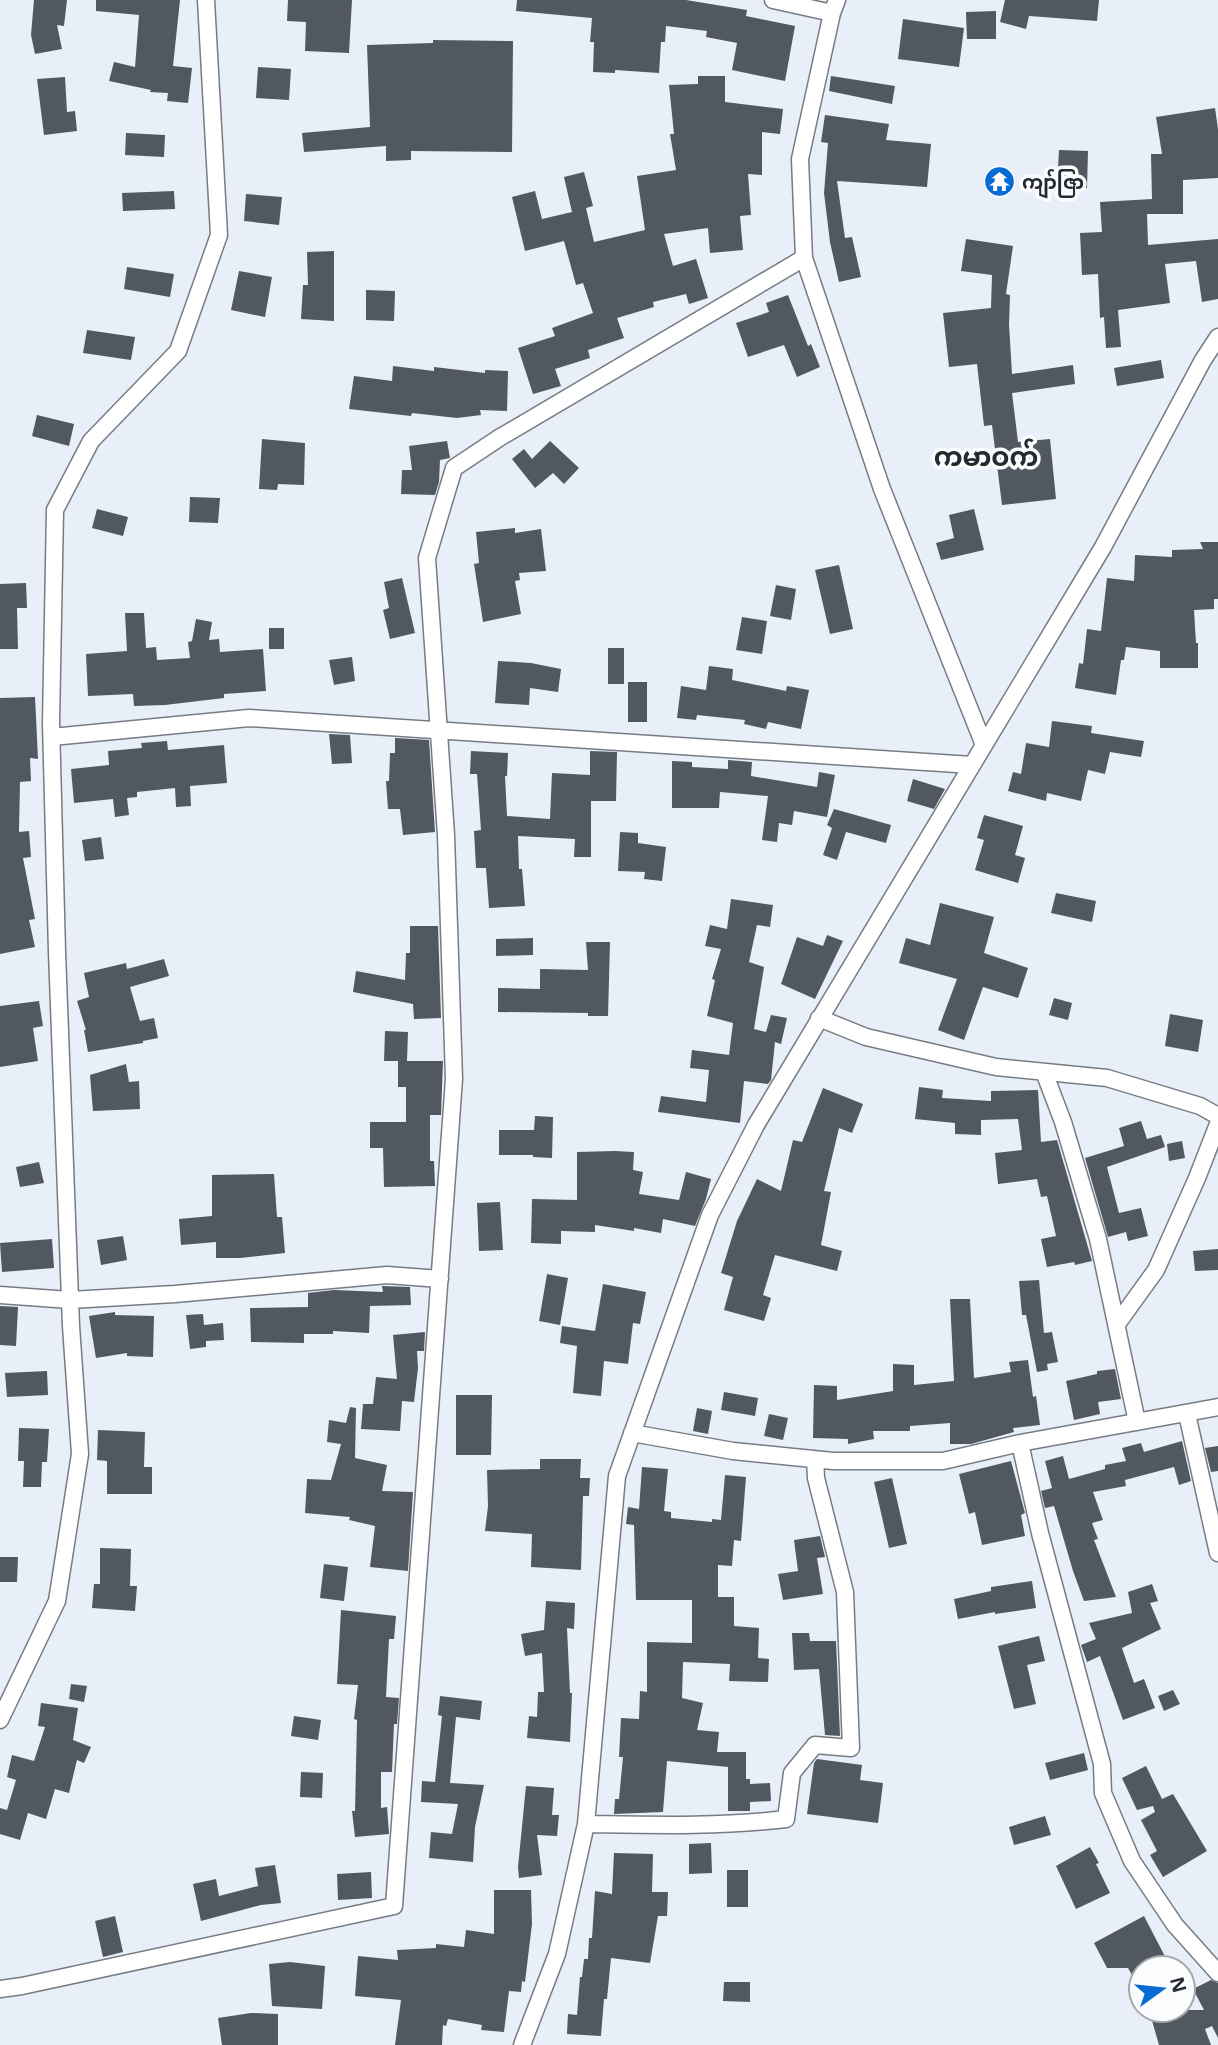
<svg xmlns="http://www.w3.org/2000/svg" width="1218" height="2045" viewBox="0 0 1218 2045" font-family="'Noto Sans','Noto Sans Myanmar',sans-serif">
<rect width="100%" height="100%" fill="#e9eff8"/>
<path fill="#52585f" d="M34,0H67L64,26L57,25L62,49L35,54L31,35Z
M96,0H180L173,66L192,68L188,103L167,101L168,93L150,92L151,90L109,81L114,62L135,67L139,15L96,11Z
M288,0H352L349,53L305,51L306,22L287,21Z
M517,0H686L747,10L746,16L795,26L785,81L732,70L737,43L706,37L707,31L666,26L665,42H661L659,73L615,70V73L593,72L594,42H590L592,18L516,11Z
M1005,0H1099L1097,21L1029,16L1026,29L1000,22Z
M996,11V39H967L966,12Z
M903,19L964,28L959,67L898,59Z
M433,40L513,41L512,152L411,151V160L386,161V146L304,152L302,133L370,127L367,45L433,43Z
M258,67L291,69L289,100L256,98Z
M698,76H725V102L783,109L780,134L762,132V175L748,174L751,215L740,216L743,250L710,253L708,228L664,234L673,266L696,259L708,298L689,304L686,294L653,302L654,307L617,318L624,338L588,350L590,358L555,369L561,386L533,394L518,348L555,336L552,328L593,313L583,283L576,285L564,241L525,251L512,197L535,191L542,219L572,212L564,177L584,172L593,206L586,208L594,242L645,230L637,176L676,170L670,134H674L669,85L698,84Z
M831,76L895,86L892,104L829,91Z
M65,77L67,112L75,111L77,131L44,135L37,79Z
M1215,108L1218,129V178L1183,180V214H1147L1148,245L1218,239V299L1202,302L1196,261L1165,264L1170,303L1118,310L1121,347L1106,348L1104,317L1100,318L1098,274L1082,275L1080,233L1102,232L1100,202L1152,199L1151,154H1162L1156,117Z
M825,115L889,124L886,140L931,144L927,187L837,181L845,238L852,237L861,277L839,282L830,242L824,193L828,143L821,142Z
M126,133L165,135L164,157L125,155Z
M1059,150L1088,151L1087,188L1057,187Z
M174,191L175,209L123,211L122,193Z
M246,194L282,197L279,225L244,221Z
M966,239L1013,246L1006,294L1010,295L1009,324L1012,374L1073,365L1075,384L1012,393L1018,442L1050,439L1056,499L1002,505L992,425L984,426L977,364L949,367L943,313L991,308L992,275L961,271Z
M334,251V321L301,319L303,285H308L307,252Z
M127,267L174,274L170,297L124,289Z
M239,271L272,277L265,317L231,310Z
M366,290L395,291L394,321L366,320Z
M788,295L808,346L811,344L820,367L797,377L784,345L748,357L736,323L769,312L766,303Z
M87,330L135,337L131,360L83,353Z
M1161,360L1164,378L1117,386L1114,368Z
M393,366L434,371V367L485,373V370L508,371L507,411L480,410L481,415L457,418L412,413L411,416L349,409L354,376L392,381Z
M37,415L74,424L69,446L32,436Z
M262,439L305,443L304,485L278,484L277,490L259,489Z
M447,441L450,458L440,460L439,482L435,495L401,494L402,470H412L409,446Z
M550,441L579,468L564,484L553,473L535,488L512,459L524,449L532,459Z
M190,497L220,498L218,523L189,522Z
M97,509L128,517L123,536L92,528Z
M974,509L984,550L941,560L936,543L954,538L949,515Z
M515,528V533L541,529L546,571L519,573L520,580L515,581L521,614L483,622L474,564L479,563L476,532Z
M1200,542H1218V599H1214V609L1194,610L1196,643H1198V668H1160V651L1126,647L1124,660H1121L1116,695L1075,688L1079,663L1083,664L1087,629L1101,631L1107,578L1134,581L1135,555L1172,557V550L1203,549Z
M839,565L853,629L830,634L815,570Z
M402,578L415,633L390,639L383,610L389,608L384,582Z
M26,583L27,608H17L18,649H0V584Z
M776,585L796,589L791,620L770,616Z
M125,613H144L146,648L156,647L157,660L190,658L188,642L192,641L196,619L212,622L209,640L219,639L220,652L263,649L266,691L224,694V698L165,705L134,706L133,694L88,696L86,654L127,651Z
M742,617L767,621L762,654L736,650Z
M269,628H284V649H269Z
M608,648H624V684H608Z
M352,657L355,681L334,685L329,660Z
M498,661L531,663L561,669L558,692L530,688L529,705L495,703Z
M709,666L733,669L732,680L786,691L787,686L809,690L801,729L768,722L766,729L744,724L745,720L697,715L696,720L677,718L681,686L706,690Z
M628,682H647V722H628Z
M35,697L38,759L30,758L31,781L20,782L19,832L29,831L31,857L23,858L35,919L29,920L35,947L0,954V698Z
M1052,721L1092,726L1091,733L1144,741L1141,757L1110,752L1105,774L1088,770L1081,801L1047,793L1046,801L1008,791L1013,772L1021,774L1026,743L1049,747Z
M329,734L350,735L352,763L332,764Z
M395,738L429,740L435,832L403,835L400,809H388L386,781H389L390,753H395Z
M167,741L168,750L224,745L227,783L190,786L191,806L176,807L175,788L137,792V797L127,798L129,815L115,817L113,799L74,803L71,769L109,765L108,751L142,748L141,743Z
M471,751L508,753L507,776H505L507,816L550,819L552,773L590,775V751L617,752L616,801H591V857H574L575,839L518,836L519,869H522L525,906L489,908L486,868H476L474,831L481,830L477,774H470Z
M728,760L752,762L751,776L817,787L819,772L835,775L827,817L794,811L792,825L779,823L777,842L762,840L768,796L720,792L719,808H672V761L692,762V767L728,769Z
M913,779L945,789L934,809L907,801Z
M834,809L891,825L886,843L846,832L837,860L823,855L832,828L827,825Z
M984,815L1023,826L1015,855L1025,858L1018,883L975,870L984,840L977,838Z
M620,832L638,833V843L666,847L662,881L644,879L645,872L618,871Z
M101,837L104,859L85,861L82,840Z
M1056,893L1096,901L1092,922L1051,913Z
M731,899L773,905L770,927L757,925L749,962L764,967L754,1029L766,1032L771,1015L787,1018L781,1044L775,1042L771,1080L768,1084L744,1081L740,1123L658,1112L661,1096L706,1102L709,1070L690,1068L692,1050L729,1055L733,1023L707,1016L715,980L712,979L721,949L705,946L710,925L727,929Z
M940,903L994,917L984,953L1028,968L1018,998L983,987L964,1040L938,1030L957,979L899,963L906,938L930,945Z
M410,926H438L441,1018L414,1019L413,1004L353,992L356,971L405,980L406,953H410Z
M827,935L843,941L815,999L781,984L797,937L823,946Z
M533,938V955L496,956V939Z
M586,942H610L608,1016H588V1013L498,1012V988L540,989V969L588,970Z
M164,959L169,976L130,987L140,1021L154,1018L158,1038L143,1041V1043L88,1052L84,1030H86L77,1001L89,997L84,973L126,963L127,969Z
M1054,998L1072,1003L1068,1020L1049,1015Z
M39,1001L43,1026L33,1028L38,1061L0,1067V1006Z
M1170,1014L1203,1020L1198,1052L1165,1046Z
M385,1031L408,1032L407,1061H443L441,1115H430V1161H434L435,1186L384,1187L383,1148H370V1122H406V1087H398V1061H384Z
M126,1064L129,1082L139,1081L140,1109L93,1111L90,1075Z
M919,1087L943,1090L942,1098L991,1101V1091L1038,1090L1041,1142L1057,1140L1092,1261L1075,1265L1074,1262L1047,1267L1041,1239L1056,1236L1047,1196L1041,1197L1037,1179L998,1184L995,1153L1022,1150L1018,1119L981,1120V1135L955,1134V1123L915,1119Z
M823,1088L863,1104L852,1133L839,1128L824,1191L831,1192L821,1245L842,1251L837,1271L775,1255L763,1295L771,1298L764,1321L724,1310L733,1277L721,1273L737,1221L757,1179L781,1191L793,1140L802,1142Z
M535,1116L553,1117L552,1158L533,1157V1155H499V1130H534Z
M1141,1121L1147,1139L1161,1135L1165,1147L1107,1167L1119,1213L1141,1208L1148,1236L1128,1241L1126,1232L1108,1237L1085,1158L1124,1146L1119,1128Z
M1182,1141L1185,1158L1169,1161L1167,1144Z
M615,1151L634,1152L633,1170L643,1172L639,1194L679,1200L686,1172L711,1179L706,1199L695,1226L663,1219L661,1233L634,1228V1231L595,1225V1232L561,1231V1244L531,1243L532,1199L577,1200V1152Z
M39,1162L44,1183L20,1187L16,1167Z
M274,1174L277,1217H282L285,1253L240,1258H216V1242L181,1245L179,1219L212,1216V1175Z
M500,1202L503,1250L479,1251L477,1203Z
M123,1236L127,1260L101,1265L97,1240Z
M52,1239L54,1268L2,1272L0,1243Z
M1218,1249V1270L1195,1271L1193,1251Z
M547,1274L568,1278L560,1325L539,1321Z
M1039,1280L1044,1333L1052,1332L1058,1362L1047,1364L1048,1370L1037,1372L1026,1315H1022L1019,1281Z
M603,1284L646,1292L640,1324L633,1323L628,1364L604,1361L601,1396L573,1393L577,1346L560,1343L562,1326L595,1331Z
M382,1286L410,1287L411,1305L370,1306L369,1333L333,1331V1334H304V1343L251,1342L250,1308L308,1307V1293L334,1290L383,1292Z
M950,1299H970L974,1378L1011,1372L1009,1362L1028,1360L1033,1397L1036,1396L1040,1425L1013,1428L1014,1432L971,1444H950V1423L910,1426V1431H873L874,1439L848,1444V1439L813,1438L814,1385L837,1386V1400L893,1391V1364L914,1365V1385L954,1381Z
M0,1306L18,1307L16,1346L0,1345Z
M115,1312V1315L154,1316L153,1357L127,1356V1353L96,1358L89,1316Z
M203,1314L204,1325L223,1323L224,1340L206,1341V1347L190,1349L186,1315Z
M425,1332L424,1351H417L418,1368L414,1402L402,1401L400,1431L361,1429L363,1404H373L376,1377L397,1379L393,1335Z
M1115,1369L1121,1399L1098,1402L1100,1414L1074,1420L1066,1381L1097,1374V1371Z
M47,1371L48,1395L7,1397L5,1373Z
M724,1392L758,1398L755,1416L721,1410Z
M456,1395H492L491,1455H456Z
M350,1407L356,1408L355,1458L387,1465L382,1491L413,1492L408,1571L370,1567L375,1526L349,1520L350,1517L305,1513L307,1479L331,1480L341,1444L327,1442L329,1420L346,1423Z
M697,1408L712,1411L708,1434L693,1431Z
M769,1414L788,1418L783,1440L764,1436Z
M19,1428L49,1429L47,1462H42L41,1487H23L24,1461H18Z
M98,1430L145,1432L144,1467H152V1494H107V1461L97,1460Z
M1182,1441L1191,1481L1179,1485L1174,1467L1125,1480L1126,1486L1093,1492L1103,1520L1092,1523L1098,1539L1094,1540L1116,1597L1084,1601L1073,1571L1054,1506L1045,1508L1041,1491L1052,1488L1045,1461L1063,1456L1069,1479L1105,1469V1465L1126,1461L1122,1448L1141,1443L1144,1452Z
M1218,1446V1471L1211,1472L1205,1448Z
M540,1459H581L580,1478H590L589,1496H583L581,1570L531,1567L532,1534L485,1531L488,1506L487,1470L540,1469Z
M1011,1461L1025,1513L1021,1515L1025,1536L982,1545L975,1512L969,1514L959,1474Z
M642,1467L668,1469L664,1511L671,1512V1518L712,1522V1519L721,1520L725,1475L746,1477L741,1541L734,1540L732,1566L718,1565V1597H734V1626L759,1628L758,1658L769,1659L768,1682L729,1681L730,1664L683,1662L682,1698L703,1703L697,1730L719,1732L717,1752H746V1779H750V1784L770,1783L771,1801L750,1802V1811H728V1767L667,1761L663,1812L614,1814L615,1799H619L623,1757H619L621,1718L639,1719L640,1691L647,1692V1642L692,1643V1600H636L634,1525L626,1524L628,1507L639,1509Z
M892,1478L907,1544L889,1548L874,1482Z
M820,1536L825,1557L817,1558L823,1594L783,1600L778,1574L798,1571L794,1540Z
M100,1548L131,1549L130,1586H137L135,1611L92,1608L94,1584H100Z
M0,1557H18L17,1582H0Z
M324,1564L348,1567L344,1601L320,1598Z
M1032,1581L1036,1608L995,1614V1612L958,1619L954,1599L991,1591V1587Z
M1152,1584L1158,1601L1150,1603L1161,1629L1122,1648L1134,1683L1144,1679L1155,1708L1123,1720L1100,1656L1087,1662L1081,1645L1096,1639L1089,1623L1132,1613L1128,1592Z
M546,1601L575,1603L574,1629L567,1628L570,1693H572L570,1742L527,1738L529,1716L537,1717L538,1692H544L542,1653L525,1656L521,1634L544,1630Z
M341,1610L396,1616L394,1639H389L386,1697L399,1698L397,1724H394L392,1772H381V1808L387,1807L389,1834L355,1837L352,1811H355L357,1720L354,1719L358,1685L337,1684Z
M792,1633H809L810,1641H836L840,1736L825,1735L819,1669L794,1670Z
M1039,1636L1045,1661L1027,1665L1036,1704L1014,1709L998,1646Z
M71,1684L87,1686L84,1702L69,1699Z
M1173,1690L1180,1704L1164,1711L1158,1696Z
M440,1696L482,1701L480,1720L456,1717L450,1783L484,1785L475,1827L473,1862L429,1858L431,1832L452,1834L458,1804L421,1802L422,1781L435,1782L442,1716L438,1715Z
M41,1703L78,1708L73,1740L91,1747L84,1763L77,1760L69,1793L55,1789L46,1819L28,1813L20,1840L0,1834V1808L7,1810L16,1780L7,1777L12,1755L34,1761L45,1727L38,1726Z
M294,1716L321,1720L318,1740L291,1736Z
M1084,1753L1088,1770L1050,1780L1045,1763Z
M817,1759L862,1765L860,1780L883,1783L878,1823L807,1814L814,1763Z
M1146,1766L1162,1799L1173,1794L1207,1851L1163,1877L1150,1855L1157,1851L1141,1820L1155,1812L1153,1806L1137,1810L1122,1778Z
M301,1772L323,1773L322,1798L300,1797Z
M526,1786L554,1788L552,1815H559L557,1836L537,1835L542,1875L519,1878L518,1867Z
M1045,1816L1051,1835L1014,1845L1009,1827Z
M711,1843L712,1873L689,1874V1844Z
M1090,1847L1099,1863L1096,1864L1110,1893L1076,1909L1056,1866Z
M614,1853L653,1854L652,1892H668L667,1916H658L650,1963L611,1958L607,1999H604L601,2036L567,2034L568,2014L577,2015L580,1977H582L584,1959H588L589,1938H592L595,1891L612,1894Z
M275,1865L281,1903L261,1905L201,1921L193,1884L216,1879L219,1896L258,1886L255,1868Z
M727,1870H748V1907H727Z
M371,1872L372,1898L338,1900L337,1874Z
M494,1890H531L532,1924L525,1982L522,1981L521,1992L509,1991L504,2032L481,2030L482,2025L448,2019L446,2026L443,2025L442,2045H395L401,2000L355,1996L358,1956L398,1960L397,1950L436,1948V1944L464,1947L466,1930L494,1934Z
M115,1916L123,1952L103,1957L95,1921Z
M1144,1916L1171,1968H1141V1991L1128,1968H1107L1094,1943Z
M290,1962L325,1966L322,2009L272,2006L269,1964Z
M1211,1980L1218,1983V2038L1212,2026L1205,2029L1211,2045H1159L1149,2010H1204L1193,1989Z
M724,1982H750V2002L723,2001Z
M251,2013L278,2014V2045H222L218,2018Z"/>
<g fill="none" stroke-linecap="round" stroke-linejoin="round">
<defs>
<path id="minor" d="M773,0L832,13
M837,0L832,13L800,159L804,258L882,489L984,745
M52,737L249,718L972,765
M819,1018L866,1037L996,1067L1107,1078L1200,1106L1218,1116
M1044,1072L1063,1122L1098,1239L1137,1422
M0,1295L70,1300L175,1294L387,1275L440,1279
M1117,1324L1156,1270L1197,1178L1218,1124
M1218,1407L1020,1443L1040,1533L1102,1764L1103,1793L1132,1861L1175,1925L1218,1973
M1187,1414L1218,1553
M632,1433L733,1451L833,1461H943L1020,1443
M0,1720L57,1601L80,1454L71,1326L57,952L51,723L55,510L91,441L178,351L219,235L206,0
M586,1824C652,1825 719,1827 786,1819L792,1773L815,1745L851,1748L845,1592L816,1478L815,1459
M0,1989L22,1986L394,1906L454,1079L446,835L427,558L454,468L499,438L804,258
M522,2045L557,1954L586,1824L617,1476L710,1215L756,1125L1103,547L1203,360L1218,337"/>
</defs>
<use href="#minor" stroke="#767c84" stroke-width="19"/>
<use href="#minor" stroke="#fff" stroke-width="16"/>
</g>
<defs>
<symbol id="temple-disc" viewBox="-11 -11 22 22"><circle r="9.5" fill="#076bd4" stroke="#fbfcfe"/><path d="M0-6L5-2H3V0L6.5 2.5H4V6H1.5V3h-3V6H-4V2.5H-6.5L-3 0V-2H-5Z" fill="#fff"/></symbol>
</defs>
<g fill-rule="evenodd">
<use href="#temple-disc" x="982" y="164" width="35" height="35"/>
</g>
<g text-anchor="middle" stroke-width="7" stroke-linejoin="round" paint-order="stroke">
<g font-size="19" font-weight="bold" fill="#272a2d" stroke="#fbfcfe" text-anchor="start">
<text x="1022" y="189">ကျာ်ဇြာ</text>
</g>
<g font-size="26" font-weight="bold" fill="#272a2d" stroke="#fbfcfe">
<text x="986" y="466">ကမာဝက်</text>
</g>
</g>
<g transform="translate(1162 1989) rotate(75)"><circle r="33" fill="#fbfcfe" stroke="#a6a8aa" stroke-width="2"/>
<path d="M0-5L12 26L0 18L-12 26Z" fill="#076bd4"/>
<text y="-10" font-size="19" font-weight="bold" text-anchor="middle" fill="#272a2d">N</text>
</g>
</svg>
